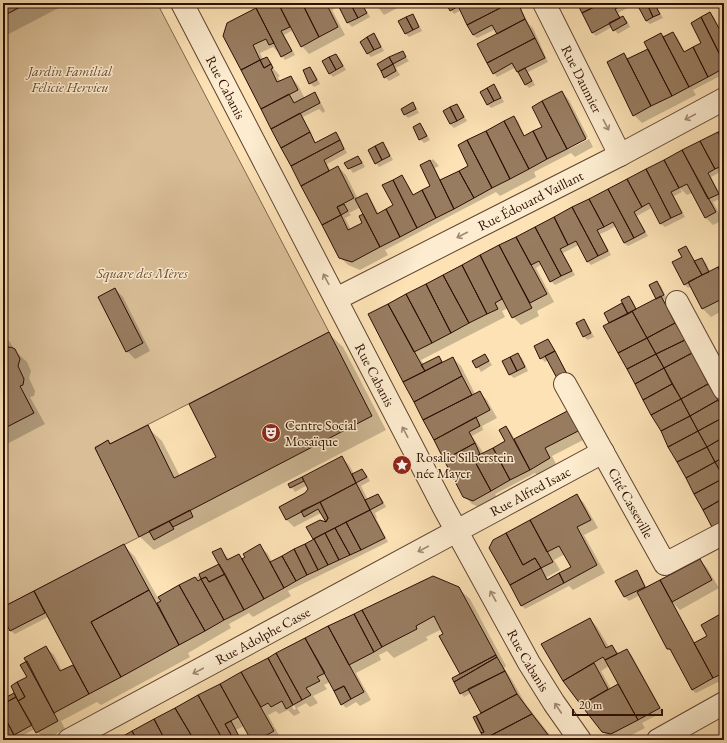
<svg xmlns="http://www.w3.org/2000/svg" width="727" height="743" viewBox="0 0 727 743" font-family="'EB Garamond',serif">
<rect width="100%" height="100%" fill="#fce2b5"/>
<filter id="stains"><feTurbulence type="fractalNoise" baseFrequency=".005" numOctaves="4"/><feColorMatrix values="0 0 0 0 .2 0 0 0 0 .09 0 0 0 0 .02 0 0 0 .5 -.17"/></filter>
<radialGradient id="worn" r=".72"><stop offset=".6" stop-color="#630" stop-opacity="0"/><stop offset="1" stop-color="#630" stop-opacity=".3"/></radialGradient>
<path fill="#d9be97" stroke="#82664e" d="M28,3H157L329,332L110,444L108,441L95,447L139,537L3,607V16Z"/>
<path fill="#0003" fill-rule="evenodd" d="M3,3H68L3,37Z
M268,3H362L370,17L352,27L348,23L340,6L332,10L345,35L309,54L302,46L293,30L284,35L295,55L285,60L279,51L278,52L273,47L260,53L263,60L267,58L271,62L274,69L280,76L278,77L280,82L291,77L298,85L305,99L315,93L318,97L325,111L323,113L319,109L303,117L316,144L336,134L339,137L347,153L327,164L331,171L338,167L346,175L358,199L367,195L370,198L379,214L394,206L402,176L405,180L414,196L431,186L421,166L433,159L439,166L435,168L441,181L469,166L514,117L518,121L525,137L543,128L562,92L569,100L588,137L569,147V149L589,139L593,147L575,157L571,153L534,172L536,177L500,196L496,192L385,250L388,255L360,270L348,265L340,257L224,36ZM361,207L366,219L364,223L351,230L345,218L351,215L349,213Z
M375,3H407L384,15Z
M449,3H516L517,5L521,3L523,8L521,9L529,24L533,28L548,62L528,72L535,85L529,88L525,84L516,67L497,77L494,73L499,34L496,29L477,38L473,35L461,10L454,14L451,10Z
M578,3H637L618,13L621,18L623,17L627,21L630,27L618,34L612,27L596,36L592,32Z
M650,3H654L656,6L663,18L650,24L646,21Z
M710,13L714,17L722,33L724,32V74L693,90L696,95L642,123L634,115L624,54L629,60L649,49L661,34L665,37L673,33L677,37L685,52L703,43Z
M412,15L416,19L422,31L409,37L405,33Z
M374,35L377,38L384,51L371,57L368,54Z
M402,52L409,61L396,68L400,75L389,81L385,77L379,64Z
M336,55L340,59L346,70L333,77L329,73Z
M310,68L314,72L320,84L314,87L310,83L304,71Z
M494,86L497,89L504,102L491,108L487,104Z
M413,103L416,107L419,113L408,118L405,115L402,109Z
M457,105L460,109L467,121L454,128L450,124L444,111Z
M420,124L423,128L430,140L424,143L420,139Z
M724,130V170L711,177L722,198L713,202L723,220L713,225L706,218L692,193L687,195L680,188L682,192L674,196L685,217L665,227L661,224L653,207L637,216L648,236L628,246L624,243L616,226L607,231L600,234L611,255L591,265L587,261L579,245L563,253L575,275L555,285L551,281L542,264L536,268L554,302L537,311L539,316L521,325L513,317L508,308L502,311L505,317L421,360L424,365L439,357L444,363L453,358L461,366L475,394L479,392L487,400L497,418L482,426L483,430L472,436L484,454L507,441L506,427L510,431L515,440L573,409L591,436L552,456L557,466L539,477L535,473L495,494L498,499L481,508L472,504L464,496L370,314Z
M383,144L386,147L393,160L379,167L376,163Z
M358,157L362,161L365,167L353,173L346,163Z
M686,247L689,251L695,262L702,259L706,263L710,272L724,265V310L711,317L703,309L692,286L688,288L684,284L683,257Z
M657,283L661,286L667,299L664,300L724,410V529L605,313L624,303L629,297L633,301L637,310L658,299Z
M115,289L123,297L150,351L135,359L127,351Z
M584,320L587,324L594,337L587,340L584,336Z
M328,333L343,347L386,430L154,550L139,536L111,445L147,427L162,441L180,476L217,457Z
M3,335L10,342L14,350L27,362L31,371L29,378L35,391L34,396L30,397L45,424L3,446Z
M548,340L551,344L570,378L548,360L545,362L541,358Z
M485,355L492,365L481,372L474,361Z
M518,355L522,358L528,371L514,378L510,375L504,362Z
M342,457L349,465L354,474L362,470L366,474L370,481L361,486L368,500L378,495L382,499L386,507L375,513L377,518H376L388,542L288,591L291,596L253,617L249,613L229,624L231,628L188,653L190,657L101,705L97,702L61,721L65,729L45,740L35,729L14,740H3V700L15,693L28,678L46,647L54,655L62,671L72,666L76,669L48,617L15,634L11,631L3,616V608L33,593L36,596L124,545L135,557L158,598L220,564V549L230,560L239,556L243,560L260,546L268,554L272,562L315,539L308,527L326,524L321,513L294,527L286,519L306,494L309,488L307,485L295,492L290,485Z
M577,496L584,503L598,528L584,535L605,573L573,590L569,586L525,609L521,605L511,585ZM565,554L572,568L548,581L547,577L560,570L554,560Z
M700,560L707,568L719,588L680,610L673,603L695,644L709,636L724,613V685L722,686L718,682L696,693L692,690L673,652L668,649L640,595L629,601L625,597L617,582L636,571L640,575L647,588Z
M458,588L470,599L506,666L504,668L512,680L525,703L554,740H484L486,739L482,714L471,693L464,697L461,693V674L442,629L426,637L428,640L394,658L387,651L379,655L381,660L356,673L371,700L360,706L356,702L346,708L342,704L330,682L324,685L327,689L313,696L318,703L310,707L306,703L297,708L300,713L294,716L288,710L279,714L276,711L268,715L281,739L280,740H252L244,726L236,730L242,740H118L277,654ZM271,667H274L296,709L294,710Z
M590,619L597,627L609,647L612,646L620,654L627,650L631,654L663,712L642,723L645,728L622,740L611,739L602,731L563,680ZM609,666L619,684L611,689L601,671Z"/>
<path fill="#987c60" stroke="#2c0e04" d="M3,3H28L3,16Z
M265,3H278L290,27L281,31L292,51L281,57L256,8Z
M278,3H302L319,37L301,47Z
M302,3H326L338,27L319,37Z
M337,3H350L358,18L347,23Z
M350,3H361L367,13L358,18Z
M446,3H464L450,11Z
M464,3H510L467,25L458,6Z
M510,3H518L525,19L497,34L492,25L473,35L467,25Z
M577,3H602L582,13Z
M602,3H626L615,9L620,18L592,33L582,13Z
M648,3H654L660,14L653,17L647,4Z
M647,4L653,17L646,21L639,8Z
M256,8L274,43L269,45L266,39L253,45L260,60L241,70L223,36L227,23Z
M710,12L721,32L724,31V63L701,17Z
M413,14L419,27L413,30L406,17Z
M623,16L627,23L613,31L609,23Z
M406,17L413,30L405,34L398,21Z
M701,17L724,63V68L708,77L693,47L701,43L691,23Z
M525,19L535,38L487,63L477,44Z
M673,32L684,52L693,47L708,77L689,87L663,37Z
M374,33L381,47L374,50L367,37Z
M661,33L689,87L672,96L644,42Z
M367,37L374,50L367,54L360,42Z
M535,38L545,58L517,72L512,63L493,74L487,63Z
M648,49L672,96L651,106L627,59Z
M403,51L406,57L393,64L389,57Z
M624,53L651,106L633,116L607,62Z
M336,54L343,66L336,70L329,57Z
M267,57L271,64L264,68L260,60Z
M329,57L336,70L329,74L322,61Z
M389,57L393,64L381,71L377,64Z
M260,60L264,68L271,64L273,68L271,69L277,82L291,76L298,90L261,109L241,70Z
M393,64L396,71L384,78L381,71Z
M310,67L317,80L309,84L303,70Z
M525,68L532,81L525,85L518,72Z
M494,84L501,98L494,101L487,88Z
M487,88L494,101L487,105L480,92Z
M562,91L586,139L567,149L542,101Z
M315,92L320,103L271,129L261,109L289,94L294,103Z
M542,101L567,149L547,159L533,131L542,127L532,107Z
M413,102L416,109L404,115L401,109Z
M457,104L464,117L457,121L450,107Z
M450,107L457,121L450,124L443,111Z
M300,113L310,132L281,148L271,129Z
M514,116L524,136L533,131L547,159L529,169L504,121Z
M504,121L529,169L510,179L486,131Z
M420,123L427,136L419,140L413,127Z
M724,129V143L718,132Z
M486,131L510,179L492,188L467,140Z
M310,132L315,143L336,132L340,140L291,166L281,148Z
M718,132L724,143V169L722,166L715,169L700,141Z
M340,140L344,149L324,160L329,171L301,186L291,166Z
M467,140L492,188L474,198L459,171L468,166L458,145Z
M700,141L715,169L708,173L719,194L708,199L682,150Z
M383,142L390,156L382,160L375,146Z
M375,146L382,160L375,164L368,150Z
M682,150L716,212L705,218L687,184L679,188L664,160Z
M358,156L362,163L348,169L344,163Z
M430,160L454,209L436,218L422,190L430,186L420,165Z
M664,160L679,188L671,192L682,213L671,218L646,169Z
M338,166L354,198L337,207L341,215L322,225L301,186Z
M646,169L671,218L660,224L649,203L642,207L627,179Z
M459,171L474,198L454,209L440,180Z
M402,175L413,195L422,190L436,218L417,228L393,180Z
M627,179L642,207L634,212L645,232L634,238L608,189Z
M393,180L417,228L400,237L386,209L393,205L382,185Z
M608,189L634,238L624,243L613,222L604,227L589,199Z
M367,193L377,214L386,209L400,237L380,247L355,199Z
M589,199L604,227L597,230L608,251L598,256L572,207Z
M344,204L348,211L341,215L337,207Z
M572,207L598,256L587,262L576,241L568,245L554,217Z
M363,214L380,247L352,262L339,258L322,225L341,215L348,230L362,223L359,216Z
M554,217L568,245L560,249L572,271L561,276L535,227Z
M535,227L561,276L550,282L539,261L531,265L516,237Z
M516,237L547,294L530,303L499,245Z
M499,245L532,308L512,318L480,255Z
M686,246L702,275L684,285L672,262L682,257L678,250Z
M480,255L502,299L495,303L498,309L487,314L462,265Z
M702,258L709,272L702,275L694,261Z
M724,264V279L718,267Z
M462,265L487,314L469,323L443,275Z
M718,267L724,279V303L722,299L702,309L688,282Z
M443,275L469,323L451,333L426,284Z
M657,281L664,295L656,299L649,285Z
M426,284L451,333L432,343L406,294Z
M115,288L143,343L126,352L98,297Z
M406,294L432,343L414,352L388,304Z
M629,296L636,309L628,314L621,300Z
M661,296L675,323L647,338L632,311Z
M622,303L628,314L609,323L604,313Z
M388,304L425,371L403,382L368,314Z
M632,311L647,338L618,353L603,326Z
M584,319L591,333L583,337L576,323Z
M675,323L685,340L656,354L647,338Z
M329,332L372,416L139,537L95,448L108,440L110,444L148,425L174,478L216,457L189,404Z
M3,337L9,348L11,347L15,349L20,359L18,366L24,379L23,385L20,386L34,413L3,429Z
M647,338L656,354L627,369L618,353Z
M548,339L555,351L540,359L534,346Z
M685,340L692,353L664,368L656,354Z
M555,351L567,374L558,380L545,356Z
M518,353L525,367L517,371L510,357Z
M692,353L708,384L681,399L664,368Z
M485,354L489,361L476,368L472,361Z
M656,354L664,368L635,384L627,369Z
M439,356L442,362L425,371L421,365Z
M453,357L462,376L414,402L403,382Z
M510,357L517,371L509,375L502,361Z
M664,368L672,384L643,400L635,384Z
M462,376L472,395L423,420L414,402Z
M672,384L681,399L651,415L643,400Z
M708,384L718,400L690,416L681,399Z
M480,391L490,410L434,440L423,420Z
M681,399L690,416L661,431L651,415Z
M718,400L724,412V417L698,431L690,416Z
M573,408L584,428L545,448L550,458L530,470L514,439Z
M690,416L698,431L668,447L661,431Z
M476,417L480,426L469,432L475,443L444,460L434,440Z
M724,417V437L707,447L698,431Z
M506,426L530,470L510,480L493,448L505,441L499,430Z
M698,431L707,447L677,462L668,447Z
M724,437V457L715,462L707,447Z
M475,443L480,454L473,458L491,491L473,501L463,497L444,460Z
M707,447L715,462L686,478L677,462Z
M493,448L510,480L491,491L473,458Z
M342,456L356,483L286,520L279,507L305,493L308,489L302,477Z
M724,457V478L715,462Z
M715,462L724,478L694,494L686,478Z
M362,469L367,477L356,483L352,474Z
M302,477L304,481L290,488L288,484Z
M724,478V498L703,510L694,494Z
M356,483L370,510L313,539L306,527L320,520L326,522L328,518L320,502Z
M378,494L383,503L370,510L365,500Z
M577,494L591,520L577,527L597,565L564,583L559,573L571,567L559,546L547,552L530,520Z
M724,498V523L713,529L703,510Z
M320,502L328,518L326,522L318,509L304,517L301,511Z
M190,510L193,517L173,527L169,521Z
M370,510L385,538L361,550L346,522Z
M530,520L553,562L541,568L535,558L523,565L506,533Z
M169,521L174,529L154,540L149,531Z
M346,522L361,550L350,555L335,528Z
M335,528L350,555L339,560L325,533Z
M325,533L339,560L328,565L314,539Z
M506,533L523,565L535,558L541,568L510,585L489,548L493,540Z
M314,539L328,565L318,570L305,544Z
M124,544L149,590L91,622L121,677L89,694L34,591Z
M260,544L284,588L264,599L242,559L245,557L243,554Z
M305,544L318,570L307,575L294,549Z
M221,548L227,560L239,554L264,599L244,610L212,552Z
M294,549L307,575L296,581L282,556Z
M282,556L296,581L284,588L270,562Z
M700,559L712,580L672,602L660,580Z
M219,564L225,574L209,582L206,577L201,579L199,574Z
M541,568L547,580L559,573L564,583L521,606L510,585Z
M637,570L645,587L624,597L615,581Z
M225,574L244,610L224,620L201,579L206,577L209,582Z
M433,576L459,587L496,655L460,674L439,636L443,634L434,616L416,626L417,629L382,647L362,610Z
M195,577L198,581L201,579L224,620L205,631L179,585Z
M660,580L713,678L692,690L670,649H667L637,592Z
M179,585L205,631L179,645L157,603L161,601L158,597Z
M149,590L179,645L121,677L91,622Z
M34,591L45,613L10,631L3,618V607Z
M362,610L382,647L374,652L354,614Z
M724,612V673L713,678L694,643L707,636L701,625Z
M354,614L374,652L349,665L328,626Z
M590,618L606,648L612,645L617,654L605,660L603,657L563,681L541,644Z
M328,626L364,692L351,699L344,686L334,691L305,638Z
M305,638L325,673L317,677L320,681L306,688L311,695L302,700L276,653Z
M46,646L60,671L73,665L89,694L54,713L24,658Z
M627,649L660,708L638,720L605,660Z
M276,653L302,700L293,705L268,658Z
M496,655L497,657L454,682L452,678Z
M497,657L505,671L460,694L454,682Z
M268,658L293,705L286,709L282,701L271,707L268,703L261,707L241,672Z
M27,661L58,721L36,733L18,701L25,697L17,682L27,677L20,665Z
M594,663L608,689L581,705L563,681Z
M505,671L517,694L481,713L468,689Z
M241,672L274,731L258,740H251L220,684Z
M17,682L25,697L18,701L11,686Z
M220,684L238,717L225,724L234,740H223L198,695Z
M618,684L638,720L611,734L602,732L581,705Z
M344,686L351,699L341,705L334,691Z
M14,693L16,697L3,704V699Z
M517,694L532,714L484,739L481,733L484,732L476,716Z
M198,695L223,740H208L205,735L194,740L175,708Z
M16,697L32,725L14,735L3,714V704Z
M175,708L194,740H165L154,719Z
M3,714L14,735L4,740H3Z
M532,714L552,740H482L484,739Z
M476,716L484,732L481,733L473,717Z
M154,719L165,740H137L132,731Z
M231,721L241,740H234L225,724Z
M132,731L137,740H116L118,739Z
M724,733V740H711L721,735Z"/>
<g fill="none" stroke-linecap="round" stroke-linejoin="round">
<defs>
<g id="minor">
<path id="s1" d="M182,3L444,508L529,663L554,703L580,740"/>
<path id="s2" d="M544,3L620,155"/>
<path id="s3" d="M336,299L620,155L724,99"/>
<path d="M677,302L724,389"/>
<path id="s4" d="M565,384L665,564L724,533"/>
<path id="s5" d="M69,740L603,452"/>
<path d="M658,740L724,703"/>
</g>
</defs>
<use href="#minor" stroke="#604330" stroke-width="24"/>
<use href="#minor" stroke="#fdeccf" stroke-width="22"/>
</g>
<defs><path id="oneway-shaft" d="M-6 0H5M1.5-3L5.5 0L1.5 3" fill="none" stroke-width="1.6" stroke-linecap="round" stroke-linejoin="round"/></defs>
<g stroke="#9f8874">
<use href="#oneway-shaft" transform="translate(690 117) rotate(152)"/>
<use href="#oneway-shaft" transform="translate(606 125) rotate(63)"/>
<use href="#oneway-shaft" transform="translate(462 235) rotate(153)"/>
<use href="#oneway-shaft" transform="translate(326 279) rotate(-118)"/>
<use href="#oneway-shaft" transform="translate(405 432) rotate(-118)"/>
<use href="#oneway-shaft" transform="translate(423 549) rotate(152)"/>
<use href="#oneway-shaft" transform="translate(493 596) rotate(-119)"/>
<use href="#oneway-shaft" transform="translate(198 671) rotate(152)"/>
<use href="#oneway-shaft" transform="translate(558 708) rotate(-124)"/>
</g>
<defs>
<symbol id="theatre-disc" viewBox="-11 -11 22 22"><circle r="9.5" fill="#8f2418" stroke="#fdeccf"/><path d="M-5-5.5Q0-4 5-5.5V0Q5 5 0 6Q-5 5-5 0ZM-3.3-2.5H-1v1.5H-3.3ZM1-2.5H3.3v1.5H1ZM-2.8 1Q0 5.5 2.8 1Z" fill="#fff"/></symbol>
<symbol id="sight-disc" viewBox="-11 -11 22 22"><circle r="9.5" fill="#8f2418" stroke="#fdeccf"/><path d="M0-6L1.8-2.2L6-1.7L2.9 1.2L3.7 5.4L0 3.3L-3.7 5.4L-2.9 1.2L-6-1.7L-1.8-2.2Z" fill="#fff"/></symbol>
</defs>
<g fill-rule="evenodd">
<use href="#theatre-disc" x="260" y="422" width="22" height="22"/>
<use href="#sight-disc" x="391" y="454" width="22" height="22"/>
</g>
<g text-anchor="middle" stroke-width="3" stroke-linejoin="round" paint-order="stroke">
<g font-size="14" font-style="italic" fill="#694c37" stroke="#fdeccf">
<text x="70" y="76">Jardin Familial<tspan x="70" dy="16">Félicie Hervieu</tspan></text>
<text x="142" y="278">Square des Mères</text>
</g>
<g font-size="14" fill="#2c0e04" stroke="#fdeccf">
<text dy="5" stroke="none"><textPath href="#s2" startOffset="85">Rue Daumier</textPath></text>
<text dy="5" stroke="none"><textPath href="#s1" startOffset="95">Rue Cabanis</textPath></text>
<text dy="5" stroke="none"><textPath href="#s3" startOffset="218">Rue Édouard Vaillant</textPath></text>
<text dy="5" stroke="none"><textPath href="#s1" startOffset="419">Rue Cabanis</textPath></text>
<text dy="5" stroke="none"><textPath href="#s5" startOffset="524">Rue Alfred Isaac</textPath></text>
<text dy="5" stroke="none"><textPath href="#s4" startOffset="136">Cité Casseville</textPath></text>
<text dy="5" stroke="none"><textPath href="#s5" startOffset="220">Rue Adolphe Casse</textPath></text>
<text dy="5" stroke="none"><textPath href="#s1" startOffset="743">Rue Cabanis</textPath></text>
</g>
<g font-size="14" fill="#2c0e04" stroke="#fdeccf" text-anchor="start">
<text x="285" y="430">Centre Social<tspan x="285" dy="16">Mosaïque</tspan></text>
<text x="416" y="462">Rosalie Silberstein<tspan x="416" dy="16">née Mayer</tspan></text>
</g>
</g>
<rect width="727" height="743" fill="none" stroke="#fce2b5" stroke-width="16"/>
<rect x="4" y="4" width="719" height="735" fill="none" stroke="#2c0e04" stroke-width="2"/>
<rect x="8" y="8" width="711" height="727" fill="none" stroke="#2c0e04"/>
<path d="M573 709v6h89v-6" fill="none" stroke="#2c0e04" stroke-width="2"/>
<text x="579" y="709" font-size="12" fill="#2c0e04" stroke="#fdeccf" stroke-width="3" paint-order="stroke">20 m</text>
<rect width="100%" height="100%" filter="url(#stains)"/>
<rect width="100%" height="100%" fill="url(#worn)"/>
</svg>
